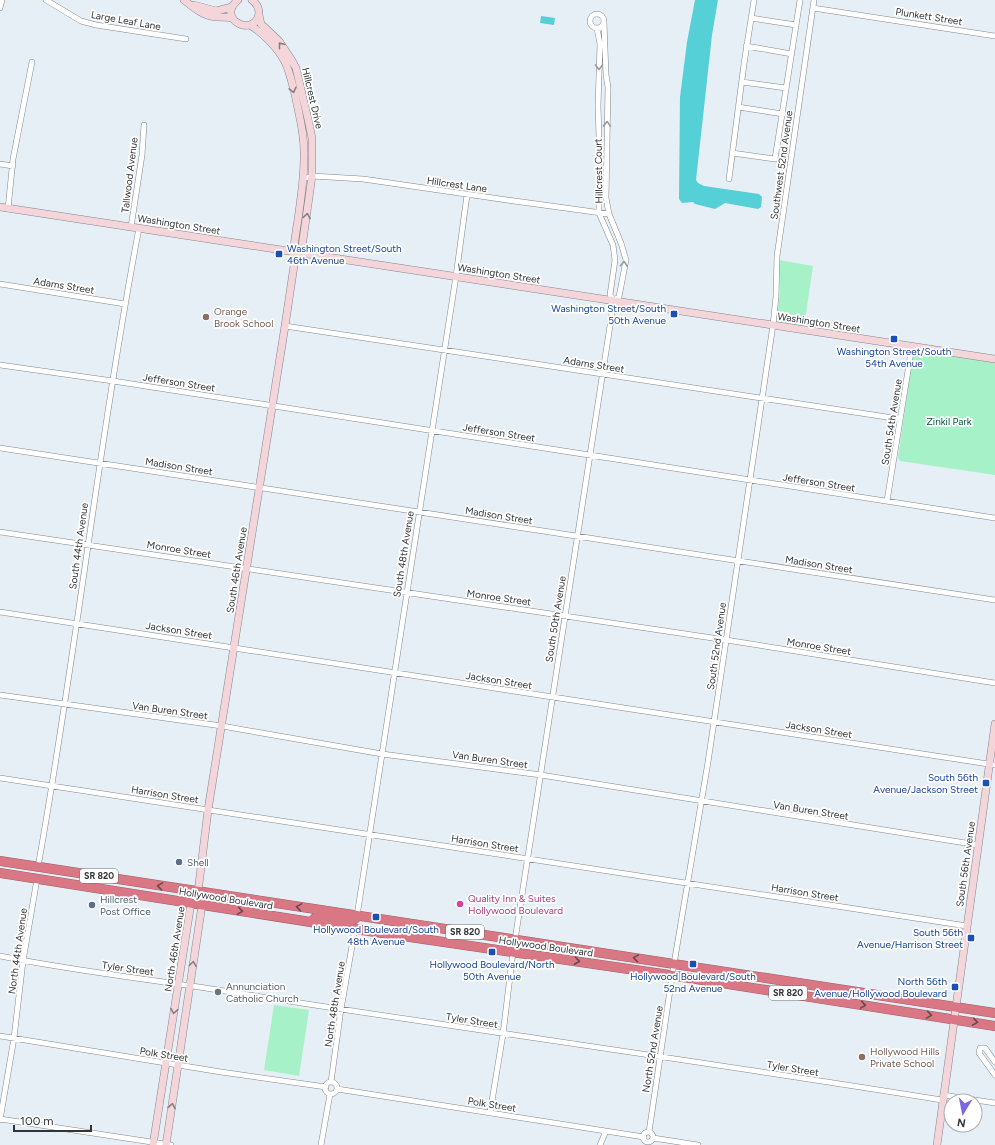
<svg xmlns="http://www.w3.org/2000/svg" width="995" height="1145" viewBox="0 0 995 1145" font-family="Figtree,sans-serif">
<rect width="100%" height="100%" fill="#e6eef6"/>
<path fill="#a7f1c9" d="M779,260L813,266L804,327L782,323L777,319L780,292Z
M916,350L995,362V475L900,461L898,458L913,354Z
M274,1005L309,1010L299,1076L264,1070Z"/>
<path fill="#55d0d7" d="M695,0H718L712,35L696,180L698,183L704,186L759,194L762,197L761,207L758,209L725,203L715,209L695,204L693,202L682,203L679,199L680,97L687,42Z
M541,16L555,18L554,25L540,23Z"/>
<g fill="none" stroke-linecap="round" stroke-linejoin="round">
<defs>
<path id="street" d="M46,0L81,21L96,25L186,39
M0,8L2,0
M813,8L995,36
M590 21a7 7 0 1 1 14 0a7 7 0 1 1-14 0Z
M751,18L796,25
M604,22L606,75L608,87L606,198L609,214L621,243L626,260L619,297L614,300
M597,28L600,44L598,106L599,136V213L613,245L615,260L610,295L614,300
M746,46L792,54
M742,82L786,88
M738,107L783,114
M732,153L775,159L800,0
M0,164L13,166
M303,179L312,176L363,179L507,200L609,214
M729,179L744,64L754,0
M8,209L13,159L32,62
M131,227L142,155L144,125
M0,284L125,304
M285,326L900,419
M0,365L113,381L995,518
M0,448L995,600
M887,501L911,352L908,346
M0,532L726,640L995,683
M0,612L995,765
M0,695L222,726L382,754L541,775L978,845
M0,778L967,926
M38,867C76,655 99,440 139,228
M357,916L456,276L467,195
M515,940L614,300
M0,956C78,972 158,980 237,993C472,1030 707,1062 942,1100
M0,1036L221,1072L326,1087
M995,1062L985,1048H980L979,1053L995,1075
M331,1082L341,1009L355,929
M325 1088a6 6 0 1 1 12 0a6 6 0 1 1-12 0Z
M337,1089L644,1137
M943,1095L995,1103
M490,1113L503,1034L513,952
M0,1119L171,1145
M0,1120L14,1038L23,961L37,879
M649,1132L673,970L708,762L773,325L776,297L777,256L814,0
M643 1137a5 5 0 1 1 10 0a5 5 0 1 1-10 0Z
M653,1138L698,1145
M321,1145L330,1094
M600,1145L606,1131"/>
<path id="secondary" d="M184,0C194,8 203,16 216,17C222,17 227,17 232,18
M238,0C215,19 255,39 259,13C259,8 256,3 252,0
M194,5L216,11L232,7
M259,15L261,24L279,41L291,59L296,68L308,119L312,138V176L302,247L296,252
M0,207L995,359
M153,1145L191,903L198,892
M166,1145L202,905L198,892L208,810L285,326L295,259L296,252L294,246C298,217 304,187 304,158C305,136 299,115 295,94C292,84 290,72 285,62C278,48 263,33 250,25
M937,1145L995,724"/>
<path id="highway" d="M0,861L995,1013
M0,873L355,929L683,977L995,1026
M311,922L317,916L346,921L355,919L357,916"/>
</defs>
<use href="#street" stroke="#80878e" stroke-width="6"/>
<use href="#secondary" stroke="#80878e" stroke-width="8"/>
<use href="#highway" stroke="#9f6069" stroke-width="10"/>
<use href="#street" stroke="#fff" stroke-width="5"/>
<use href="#secondary" stroke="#f4d6da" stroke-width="7"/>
<use href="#highway" stroke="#d97784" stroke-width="9"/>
</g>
<defs><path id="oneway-chevron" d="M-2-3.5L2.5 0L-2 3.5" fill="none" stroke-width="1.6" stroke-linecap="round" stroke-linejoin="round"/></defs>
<g stroke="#897d81">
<use href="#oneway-chevron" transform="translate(281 45) rotate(-128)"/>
<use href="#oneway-chevron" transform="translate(293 90) rotate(77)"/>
<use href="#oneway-chevron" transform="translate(307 216) rotate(-81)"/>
<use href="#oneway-chevron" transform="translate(193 964) rotate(-82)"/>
<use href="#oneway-chevron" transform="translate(174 1011) rotate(99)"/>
<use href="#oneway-chevron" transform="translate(172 1106) rotate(-81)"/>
</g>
<g stroke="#989a9c">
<use href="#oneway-chevron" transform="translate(599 67) rotate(91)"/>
<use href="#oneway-chevron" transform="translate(607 124) rotate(-88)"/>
<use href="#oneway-chevron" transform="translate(624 264) rotate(-85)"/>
</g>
<g stroke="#64494f">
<use href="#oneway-chevron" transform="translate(160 886) rotate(-171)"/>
<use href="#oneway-chevron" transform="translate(299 907) rotate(-171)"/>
<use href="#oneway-chevron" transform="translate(240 911) rotate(9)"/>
<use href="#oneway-chevron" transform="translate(636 958) rotate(-171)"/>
<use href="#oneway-chevron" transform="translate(577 961) rotate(8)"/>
<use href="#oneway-chevron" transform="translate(863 1005) rotate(9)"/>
<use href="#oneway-chevron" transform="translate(929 1015) rotate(9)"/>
<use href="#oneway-chevron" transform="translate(975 1022) rotate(9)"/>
</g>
<g fill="#1a4fb4" stroke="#fff" stroke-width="1.5">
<rect x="275" y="250" width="8" height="8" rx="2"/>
<rect x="670" y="310" width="8" height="8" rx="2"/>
<rect x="890" y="335" width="8" height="8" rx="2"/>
<rect x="982" y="779" width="8" height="8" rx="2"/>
<rect x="372" y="913" width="8" height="8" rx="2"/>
<rect x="967" y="934" width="8" height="8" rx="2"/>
<rect x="488" y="948" width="8" height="8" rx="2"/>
<rect x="689" y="960" width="8" height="8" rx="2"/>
<rect x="951" y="983" width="8" height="8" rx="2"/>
</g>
<g fill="#8d6e63" stroke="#fff" stroke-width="1.5">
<circle cx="206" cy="317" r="4"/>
<circle cx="862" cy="1057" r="4"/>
</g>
<g fill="#5c6f8a" stroke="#fff" stroke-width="1.5">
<circle cx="179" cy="862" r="4"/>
<circle cx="92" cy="905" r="4"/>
</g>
<circle fill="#d1479c" stroke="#fff" stroke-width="1.5" cx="460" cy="904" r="4"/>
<circle fill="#6b7280" stroke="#fff" stroke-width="1.5" cx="218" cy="992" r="4"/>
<g text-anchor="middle" stroke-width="3.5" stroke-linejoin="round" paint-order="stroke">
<g fill="#fff" stroke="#707274" stroke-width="1">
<rect x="80" y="869" width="38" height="14" rx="3"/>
<rect x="446" y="925" width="38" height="14" rx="3"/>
<rect x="769" y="986" width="38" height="14" rx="3"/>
</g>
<g font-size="9" font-weight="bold" fill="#323538">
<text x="99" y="879">SR 820</text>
<text x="465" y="935">SR 820</text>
<text x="788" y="996">SR 820</text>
</g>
<g font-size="10" fill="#323538" stroke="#fff">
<text transform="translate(929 16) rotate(9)" y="4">Plunkett Street</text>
<text transform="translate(126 20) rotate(10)" y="4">Large Leaf Lane</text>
<text transform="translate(313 98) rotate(77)" y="4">Hillcrest Drive</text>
<text transform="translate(781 165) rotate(-82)" y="4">Southwest 52nd Avenue</text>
<text transform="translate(598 171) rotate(-91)" y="4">Hillcrest Court</text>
<text transform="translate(129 175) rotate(-83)" y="4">Tallwood Avenue</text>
<text transform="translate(457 184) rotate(8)" y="4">Hillcrest Lane</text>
<text transform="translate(179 224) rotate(9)" y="4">Washington Street</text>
<text transform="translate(499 273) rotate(9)" y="4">Washington Street</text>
<text transform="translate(64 285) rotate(9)" y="4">Adams Street</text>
<text transform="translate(819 322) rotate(9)" y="4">Washington Street</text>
<text transform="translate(594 364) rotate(9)" y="4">Adams Street</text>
<text transform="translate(179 382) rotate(9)" y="4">Jefferson Street</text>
<text transform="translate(891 422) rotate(-81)" y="4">South 54th Avenue</text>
<text transform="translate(499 432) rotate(9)" y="4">Jefferson Street</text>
<text transform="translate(179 466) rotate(9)" y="4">Madison Street</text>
<text transform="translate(819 482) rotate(9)" y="4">Jefferson Street</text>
<text transform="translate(499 515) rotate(9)" y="4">Madison Street</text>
<text transform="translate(78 546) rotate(-82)" y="4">South 44th Avenue</text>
<text transform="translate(179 549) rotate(9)" y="4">Monroe Street</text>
<text transform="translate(403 554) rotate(-81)" y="4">South 48th Avenue</text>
<text transform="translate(819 564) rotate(9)" y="4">Madison Street</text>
<text transform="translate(236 570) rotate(-81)" y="4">South 46th Avenue</text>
<text transform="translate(499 597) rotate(8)" y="4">Monroe Street</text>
<text transform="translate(555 619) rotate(-81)" y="4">South 50th Avenue</text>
<text transform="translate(179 630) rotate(9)" y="4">Jackson Street</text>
<text transform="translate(716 646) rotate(-82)" y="4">South 52nd Avenue</text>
<text transform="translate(819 646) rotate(9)" y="4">Monroe Street</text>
<text transform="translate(499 680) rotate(9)" y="4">Jackson Street</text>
<text transform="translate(170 710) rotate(8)" y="4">Van Buren Street</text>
<text transform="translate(819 729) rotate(9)" y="4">Jackson Street</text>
<text transform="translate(490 759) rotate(8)" y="4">Van Buren Street</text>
<text transform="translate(165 794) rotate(9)" y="4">Harrison Street</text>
<text transform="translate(811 810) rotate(9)" y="4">Van Buren Street</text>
<text transform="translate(485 843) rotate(9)" y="4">Harrison Street</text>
<text transform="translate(965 864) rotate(-82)" y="4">South 56th Avenue</text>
<text transform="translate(805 892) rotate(9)" y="4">Harrison Street</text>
<text transform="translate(226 898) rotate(9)" y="4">Hollywood Boulevard</text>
<text transform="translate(546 946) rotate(8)" y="4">Hollywood Boulevard</text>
<text transform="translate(174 949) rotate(-81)" y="4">North 46th Avenue</text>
<text transform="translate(17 951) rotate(-82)" y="4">North 44th Avenue</text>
<text transform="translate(128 968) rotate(8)" y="4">Tyler Street</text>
<text transform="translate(334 1004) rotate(-81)" y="4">North 48th Avenue</text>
<text transform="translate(472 1020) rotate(9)" y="4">Tyler Street</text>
<text transform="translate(652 1049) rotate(-81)" y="4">North 52nd Avenue</text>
<text transform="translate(164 1054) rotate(9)" y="4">Polk Street</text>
<text transform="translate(793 1068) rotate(9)" y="4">Tyler Street</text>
<text transform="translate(492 1104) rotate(9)" y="4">Polk Street</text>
</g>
<g font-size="10" fill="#164399" stroke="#fff" text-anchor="end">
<text x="287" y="252" text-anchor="start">Washington Street/South<tspan x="287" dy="12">46th Avenue</tspan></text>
<text x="666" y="312">Washington Street/South<tspan x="666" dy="12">50th Avenue</tspan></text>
<text x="894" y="355" text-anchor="middle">Washington Street/South<tspan x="894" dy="12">54th Avenue</tspan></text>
<text x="978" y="781">South 56th<tspan x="978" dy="12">Avenue/Jackson Street</tspan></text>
<text x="376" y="933" text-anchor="middle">Hollywood Boulevard/South<tspan x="376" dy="12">48th Avenue</tspan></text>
<text x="963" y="936">South 56th<tspan x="963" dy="12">Avenue/Harrison Street</tspan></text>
<text x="492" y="968" text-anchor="middle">Hollywood Boulevard/North<tspan x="492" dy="12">50th Avenue</tspan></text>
<text x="693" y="980" text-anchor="middle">Hollywood Boulevard/South<tspan x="693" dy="12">52nd Avenue</tspan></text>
<text x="947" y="985">North 56th<tspan x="947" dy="12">Avenue/Hollywood Boulevard</tspan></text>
</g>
<g font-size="10" fill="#785e54" stroke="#fff" text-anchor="start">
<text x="214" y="315">Orange<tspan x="214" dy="12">Brook School</tspan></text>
<text x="870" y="1055">Hollywood Hills<tspan x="870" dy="12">Private School</tspan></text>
</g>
<g font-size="10" fill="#085135" stroke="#fff">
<text x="949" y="425">Zinkil Park</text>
</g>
<g font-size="10" fill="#4e5e75" stroke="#fff" text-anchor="start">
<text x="187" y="866">Shell</text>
<text x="100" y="903">Hillcrest<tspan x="100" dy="12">Post Office</tspan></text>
</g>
<g font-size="10" fill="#b23c85" stroke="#fff" text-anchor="start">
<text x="468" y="902">Quality Inn &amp; Suites<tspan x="468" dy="12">Hollywood Boulevard</tspan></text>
</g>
<g font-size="10" fill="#5b616d" stroke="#fff" text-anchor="start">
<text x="226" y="990">Annunciation<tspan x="226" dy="12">Catholic Church</tspan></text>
</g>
</g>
<g transform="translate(963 1113) rotate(190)"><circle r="19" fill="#ffffff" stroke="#adaeaf"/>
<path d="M0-3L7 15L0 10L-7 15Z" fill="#7c66e1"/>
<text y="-6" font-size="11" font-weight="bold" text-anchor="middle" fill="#323538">N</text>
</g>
<path d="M14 1125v6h77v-6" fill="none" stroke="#323538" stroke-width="2"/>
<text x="20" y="1125" font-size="12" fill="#323538" stroke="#ffffff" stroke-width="3" paint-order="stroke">100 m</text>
</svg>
